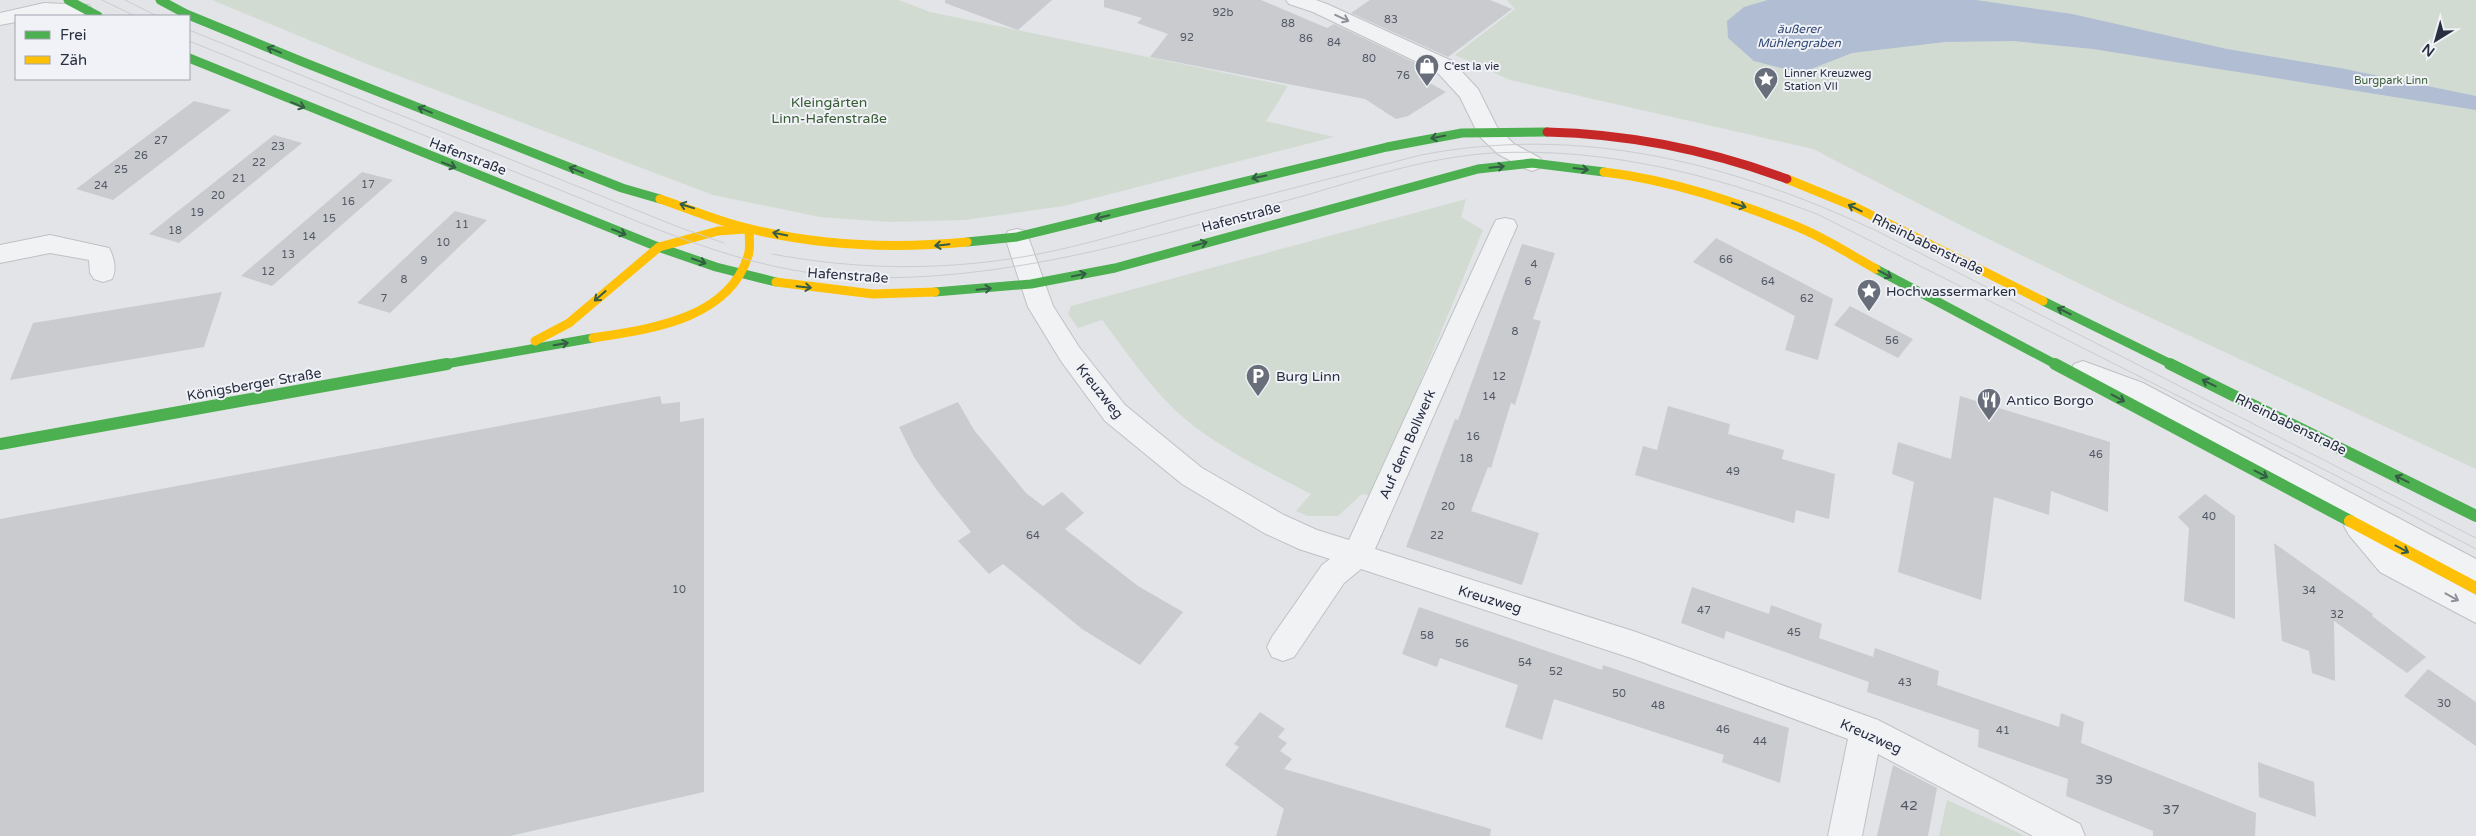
<svg xmlns="http://www.w3.org/2000/svg" width="2476" height="836" viewBox="0 0 2476 836" font-family="'Varela Round',sans-serif">
<rect width="100%" height="100%" fill="#e2e4e7"/>
<path fill="#d2dbd2" d="M212,0H899L930,12L1288,86L1266,121L1334,137L1063,206L965,220L889,222L820,217L713,195L362,62Z
M1507,0H2476V469L2117,302L1964,227L1813,149L1510,80L1455,55L1515,9Z
M1466,199L1461,217L1483,230L1373,496L1362,494L1338,516H1308L1296,511L1311,494C1264,469 1213,446 1174,409C1147,383 1125,350 1102,320L1078,328L1068,314L1071,306Z
M1947,800L2017,832L2024,836H1939Z"/>
<path fill="#b0bdd3" d="M1768,0H1976L2072,14L2227,49L2340,68L2476,96V110L2093,49L2013,41L1945,42L1852,53L1801,73L1754,61L1728,38L1727,21L1744,7Z"/>
<path fill="#c9cbcf" d="M945,0H1052L1018,30L945,3Z
M1104,0H1261L1327,28L1334,24L1430,70L1419,77L1446,92L1408,116L1396,119L1365,99L1150,57L1168,34L1137,23L1142,18L1104,7Z
M1370,0H1490L1512,9L1448,57L1351,13Z
M194,101L231,110L113,200L76,189Z
M274,135L302,143L179,243L149,234Z
M362,172L393,180L272,286L241,276Z
M455,211L487,220L390,313L357,303Z
M1716,238L1833,299L1818,360L1785,350L1795,316L1693,262Z
M1522,244L1555,253L1533,319L1541,321L1515,405L1511,403L1491,468L1488,467L1471,511L1539,533L1522,585L1406,547L1455,419L1458,420Z
M222,292L204,347L10,380L33,323Z
M1850,306L1913,339L1898,358L1834,325Z
M660,396L662,404L680,402V422L704,418V792L510,836H0V519Z
M1960,396L2110,442L2108,512L2051,491L2049,515L1994,497L1981,600L1898,572L1914,482L1892,474L1898,442L1951,459Z
M958,402L974,430L1026,493L1043,506L1062,492L1084,513L1065,529L1138,586L1183,612L1140,665L1082,629L1003,564L989,574L958,541L971,532L936,489L914,457L899,427Z
M1668,406L1730,424L1728,434L1784,450L1782,459L1835,474L1829,519L1796,510L1794,523L1635,475L1643,446L1657,450Z
M2205,494L2235,516V619L2184,601L2189,528L2178,517Z
M2274,543L2373,614L2372,616L2426,657L2407,673L2334,621L2335,681L2312,673L2309,651L2282,641Z
M1692,587L1769,614L1771,605L1822,624L1819,638L1873,657L1875,648L1939,671L1937,685L2059,727L2061,713L2084,722L2081,743L2256,813L2255,836H2153V831L2066,796L2068,779L1978,747L1979,730L1867,692L1869,682L1726,631L1724,639L1681,623Z
M1419,607L1602,670L1603,665L1789,728L1780,783L1722,762L1724,755L1554,699L1542,740L1505,727L1518,685L1440,658L1437,667L1402,654Z
M2428,669L2476,702V746L2404,696Z
M1260,712L1285,729L1278,737L1287,743L1280,751L1292,759L1284,769L1491,829L1490,836H1276L1284,809L1225,765L1239,747L1234,744Z
M2258,762L2314,782L2316,817L2259,797Z
M1893,765L1937,788L1928,836H1877Z"/>
<g fill="none" stroke-linecap="round" stroke-linejoin="round">
<defs>
<path id="street" d="M1286,0H1316L1327,4L1452,61L1478,89L1497,127L1514,144L1540,158L1544,163L1540,168L1532,171L1524,168L1498,154L1479,136L1460,97L1436,71L1313,12L1289,4Z
M44,3L89,5L92,9L89,13L82,15L16,16V22L0,25V13Z
M1505,218L1514,220L1517,226L1375,549L1636,632L1878,720L2080,824L2085,836H2033L1878,754L1862,836H1828L1848,739L1634,659L1361,569L1344,583L1294,657L1283,661L1272,657L1267,647L1272,637L1322,565L1330,559L1299,549L1264,533L1182,484L1105,421L1061,361L1028,307L1005,237L1008,231L1017,229L1026,231L1053,306L1079,347L1125,405L1202,468L1284,515L1317,530L1349,540L1493,226L1496,220Z
M50,235L109,248C114,257 117,270 112,279L103,282L94,279L90,273L89,260L50,253L0,263V245Z
M2083,361L2143,383L2476,559V587L2392,543L2402,554L2476,595V623L2380,572L2349,535L2344,526L2348,519L2123,397L2074,378L2070,371L2074,364Z"/>
</defs>
<use href="#street" stroke="#bfc1c5" stroke-width="2"/>
<use href="#street" fill="#f1f2f4" fill-rule="evenodd"/>
<path stroke="#4caf50" stroke-width="9" d="M68,0L98,16
M160,0L186,14L303,62L622,188L660,199
M189,58L658,247L716,267L776,282
M967,242L1017,237L1387,147L1462,133L1547,132
M1876,269L2057,365
M935,292L1031,284L1115,268L1478,169L1532,163L1604,172
M2043,301L2173,365
M440,365L593,338"/>
<path stroke="#4caf50" stroke-width="12" d="M2055,364L2350,521
M2170,364L2476,516
M0,444L447,364"/>
<path stroke="#ffc107" stroke-width="9" d="M1604,172C1671,180 1736,202 1798,227C1825,238 1851,255 1876,269
M1787,179L1853,206L2043,301
M660,199C687,208 712,219 739,226C814,246 891,249 967,242
M776,282L873,294L935,292
M593,338C649,329 728,320 748,256C751,248 749,238 749,229
M535,341L569,323L659,247L718,231L745,229"/>
<path stroke="#ffc107" stroke-width="12" d="M2350,521L2476,588"/>
<path stroke="#c62828" stroke-width="9" d="M1547,132C1630,134 1709,150 1787,179"/>
<path stroke="#cacccf" stroke-width="1" d="M102,0L135,16
M125,0L157,16
M189,30L681,228L724,243
M189,41C308,89 426,136 545,184C644,223 744,272 852,277C1006,284 1156,236 1303,196C1365,178 1428,157 1493,153C1606,147 1713,175 1817,214L2329,472L2476,549
M772,254C858,270 942,271 1028,256C1084,246 1139,228 1193,214C1269,194 1345,175 1421,155C1581,124 1731,163 1877,231L2476,538"/>
</g>
<defs><path id="oneway-shaft" d="M-6 0H5M1.5-3L5.5 0L1.5 3" fill="none" stroke-width="1.6" stroke-linecap="round" stroke-linejoin="round" transform="scale(1.25)"/></defs>
<g stroke="#8c909a">
<use href="#oneway-shaft" transform="translate(1342 18) rotate(25)"/>
<use href="#oneway-shaft" transform="translate(2452 597) rotate(29)"/>
</g>
<g stroke="#355c46">
<use href="#oneway-shaft" transform="translate(274 50) rotate(-158)"/>
<use href="#oneway-shaft" transform="translate(298 105) rotate(22)"/>
<use href="#oneway-shaft" transform="translate(425 110) rotate(-158)"/>
<use href="#oneway-shaft" transform="translate(1438 137) rotate(169)"/>
<use href="#oneway-shaft" transform="translate(449 165) rotate(21)"/>
<use href="#oneway-shaft" transform="translate(1497 167) rotate(-6)"/>
<use href="#oneway-shaft" transform="translate(1581 169) rotate(7)"/>
<use href="#oneway-shaft" transform="translate(576 170) rotate(-158)"/>
<use href="#oneway-shaft" transform="translate(1259 177) rotate(168)"/>
<use href="#oneway-shaft" transform="translate(1739 205) rotate(18)"/>
<use href="#oneway-shaft" transform="translate(687 206) rotate(-163)"/>
<use href="#oneway-shaft" transform="translate(1855 208) rotate(-154)"/>
<use href="#oneway-shaft" transform="translate(1102 217) rotate(166)"/>
<use href="#oneway-shaft" transform="translate(619 232) rotate(22)"/>
<use href="#oneway-shaft" transform="translate(780 234) rotate(-169)"/>
<use href="#oneway-shaft" transform="translate(1200 244) rotate(-15)"/>
<use href="#oneway-shaft" transform="translate(942 245) rotate(174)"/>
<use href="#oneway-shaft" transform="translate(699 261) rotate(19)"/>
<use href="#oneway-shaft" transform="translate(1885 274) rotate(28)"/>
<use href="#oneway-shaft" transform="translate(1079 275) rotate(-11)"/>
<use href="#oneway-shaft" transform="translate(804 287) rotate(6)"/>
<use href="#oneway-shaft" transform="translate(984 289) rotate(-6)"/>
<use href="#oneway-shaft" transform="translate(600 296) rotate(139)"/>
<use href="#oneway-shaft" transform="translate(2064 311) rotate(-154)"/>
<use href="#oneway-shaft" transform="translate(561 344) rotate(-10)"/>
<use href="#oneway-shaft" transform="translate(2209 383) rotate(-154)"/>
<use href="#oneway-shaft" transform="translate(2118 398) rotate(28)"/>
<use href="#oneway-shaft" transform="translate(2261 474) rotate(28)"/>
<use href="#oneway-shaft" transform="translate(2402 479) rotate(-154)"/>
<use href="#oneway-shaft" transform="translate(2402 549) rotate(28)"/>
</g>
<defs>
<symbol id="shop-pin" viewBox="-11 -11 22 30"><path d="M0 17L-7.5 6A9.5 9.5 0 1 1 7.5 6Z" fill="#696e7b" stroke="#f0f2f7"/><path d="M-5-2.5h2.3a2.7 3.5 0 0 1 5.4 0H5L5.5 6h-11ZM-1.5-2.5h3a1.5 2.3 0 0 0-3 0Z" fill="#fff"/></symbol>
<symbol id="sight-pin" viewBox="-11 -11 22 30"><path d="M0 17L-7.5 6A9.5 9.5 0 1 1 7.5 6Z" fill="#696e7b" stroke="#f0f2f7"/><path d="M0-6L1.8-2.2L6-1.7L2.9 1.2L3.7 5.4L0 3.3L-3.7 5.4L-2.9 1.2L-6-1.7L-1.8-2.2Z" fill="#fff"/></symbol>
<symbol id="parking-pin" viewBox="-11 -11 22 30"><path d="M0 17L-7.5 6A9.5 9.5 0 1 1 7.5 6Z" fill="#696e7b" stroke="#f0f2f7"/><path d="M-3.5-5.5H1a3.5 3.5 0 0 1 0 7H-1V5.5H-3.5ZM-1-3.4V-.6H.8a1.4 1.4 0 0 0 0-2.8Z" fill="#fff"/></symbol>
<symbol id="restaurant-pin" viewBox="-11 -11 22 30"><path d="M0 17L-7.5 6A9.5 9.5 0 1 1 7.5 6Z" fill="#696e7b" stroke="#f0f2f7"/><path d="M-5-6h1v4h1v-4h1v4h1v-4h1v5L-1.5 .5V6h-2V.5L-5-1ZM5-6V6H3V1.5H1.5Q1.5-4 5-6Z" fill="#fff"/></symbol>
</defs>
<g fill-rule="evenodd">
<use href="#shop-pin" x="1413" y="52" width="28" height="38"/>
<use href="#sight-pin" x="1752" y="65" width="28" height="38"/>
<use href="#sight-pin" x="1855" y="277" width="28" height="38"/>
<use href="#parking-pin" x="1244" y="362" width="28" height="38"/>
<use href="#restaurant-pin" x="1975" y="386" width="28" height="38"/>
</g>
<g text-anchor="middle" stroke-width="4" stroke-linejoin="round" paint-order="stroke">
<g font-size="11" fill="#525866">
<text x="1223" y="16">92b</text>
<text x="1391" y="23">83</text>
<text x="1288" y="27">88</text>
<text x="1187" y="41">92</text>
<text x="1306" y="42">86</text>
<text x="1334" y="46">84</text>
<text x="1369" y="62">80</text>
<text x="1403" y="79">76</text>
<text x="161" y="144">27</text>
<text x="278" y="150">23</text>
<text x="141" y="159">26</text>
<text x="259" y="166">22</text>
<text x="121" y="173">25</text>
<text x="239" y="182">21</text>
<text x="368" y="188">17</text>
<text x="101" y="189">24</text>
<text x="218" y="199">20</text>
<text x="348" y="205">16</text>
<text x="197" y="216">19</text>
<text x="329" y="222">15</text>
<text x="462" y="228">11</text>
<text x="175" y="234">18</text>
<text x="309" y="240">14</text>
<text x="443" y="246">10</text>
<text x="288" y="258">13</text>
<text x="1726" y="263">66</text>
<text x="424" y="264">9</text>
<text x="1534" y="268">4</text>
<text x="268" y="275">12</text>
<text x="404" y="283">8</text>
<text x="1528" y="285">6</text>
<text x="1768" y="285">64</text>
<text x="384" y="302">7</text>
<text x="1807" y="302">62</text>
<text x="1515" y="335">8</text>
<text x="1892" y="344">56</text>
<text x="1499" y="380">12</text>
<text x="1489" y="400">14</text>
<text x="1473" y="440">16</text>
<text x="2096" y="458">46</text>
<text x="1466" y="462">18</text>
<text x="1733" y="475">49</text>
<text x="1448" y="510">20</text>
<text x="2209" y="520">40</text>
<text x="1033" y="539">64</text>
<text x="1437" y="539">22</text>
<text x="679" y="593">10</text>
<text x="2309" y="594">34</text>
<text x="1704" y="614">47</text>
<text x="2337" y="618">32</text>
<text x="1794" y="636">45</text>
<text x="1427" y="639">58</text>
<text x="1462" y="647">56</text>
<text x="1525" y="666">54</text>
<text x="1556" y="675">52</text>
<text x="1905" y="686">43</text>
<text x="1619" y="697">50</text>
<text x="2444" y="707">30</text>
<text x="1658" y="709">48</text>
<text x="1723" y="733">46</text>
<text x="2003" y="734">41</text>
<text x="1760" y="745">44</text>
</g>
<g font-size="11" fill="#282f41" stroke="#f0f2f7" text-anchor="start">
<text x="1444" y="70">C'est la vie</text>
<text x="1784" y="77">Linner Kreuzweg<tspan x="1784" dy="13">Station VII</tspan></text>
</g>
<g font-size="11" fill="#395d35" stroke="#f0f2f7">
<text x="2391" y="84">Burgpark Linn</text>
</g>
<g font-size="12" font-style="italic" fill="#324976" stroke="#f0f2f7">
<text x="1799" y="33">äußerer<tspan x="1799" dy="14">Mühlengraben</tspan></text>
</g>
<g font-size="14" fill="#395d35" stroke="#f0f2f7">
<text x="829" y="107">Kleingärten<tspan x="829" dy="16">Linn-Hafenstraße</tspan></text>
</g>
<g font-size="14" fill="#282f41" stroke="#f0f2f7">
<text transform="translate(468 156) rotate(21)" y="5">Hafenstraße</text>
<text transform="translate(1241 217) rotate(-15)" y="5">Hafenstraße</text>
<text transform="translate(1928 244) rotate(26)" y="5">Rheinbabenstraße</text>
<text transform="translate(848 275) rotate(4)" y="5">Hafenstraße</text>
<text transform="translate(254 384) rotate(-10)" y="5">Königsberger Straße</text>
<text transform="translate(1100 391) rotate(51)" y="5">Kreuzweg</text>
<text transform="translate(2291 424) rotate(26)" y="5">Rheinbabenstraße</text>
<text transform="translate(1407 444) rotate(-66)" y="5">Auf dem Bollwerk</text>
<text transform="translate(1490 599) rotate(17)" y="5">Kreuzweg</text>
<text transform="translate(1871 736) rotate(24)" y="5">Kreuzweg</text>
</g>
<g font-size="14" fill="#282f41" stroke="#f0f2f7" text-anchor="start">
<text x="1886" y="296">Hochwassermarken</text>
<text x="1276" y="381">Burg Linn</text>
<text x="2006" y="405">Antico Borgo</text>
</g>
<g font-size="14" fill="#525866">
<text x="2104" y="784">39</text>
<text x="1909" y="810">42</text>
<text x="2171" y="814">37</text>
</g>
</g>
<rect x="15" y="15" width="175" height="65" fill="#f0f2f7" stroke="#a0a4ae"/>
<rect x="25" y="31" width="25" height="8" fill="#4caf50" stroke="#a0a4ae"/>
<text x="60" y="40" font-size="15" fill="#282f41">Frei</text>
<rect x="25" y="56" width="25" height="8" fill="#ffc107" stroke="#a0a4ae"/>
<text x="60" y="65" font-size="15" fill="#282f41">Zäh</text>
<g transform="translate(2436 40) rotate(217)" stroke="#f0f2f7" stroke-width="4" paint-order="stroke">
<path d="M0-4L9 19L0 12L-9 19Z" fill="#282f41"/>
<text y="-8" font-size="14" font-weight="bold" text-anchor="middle" fill="#282f41">N</text>
</g>
</svg>
